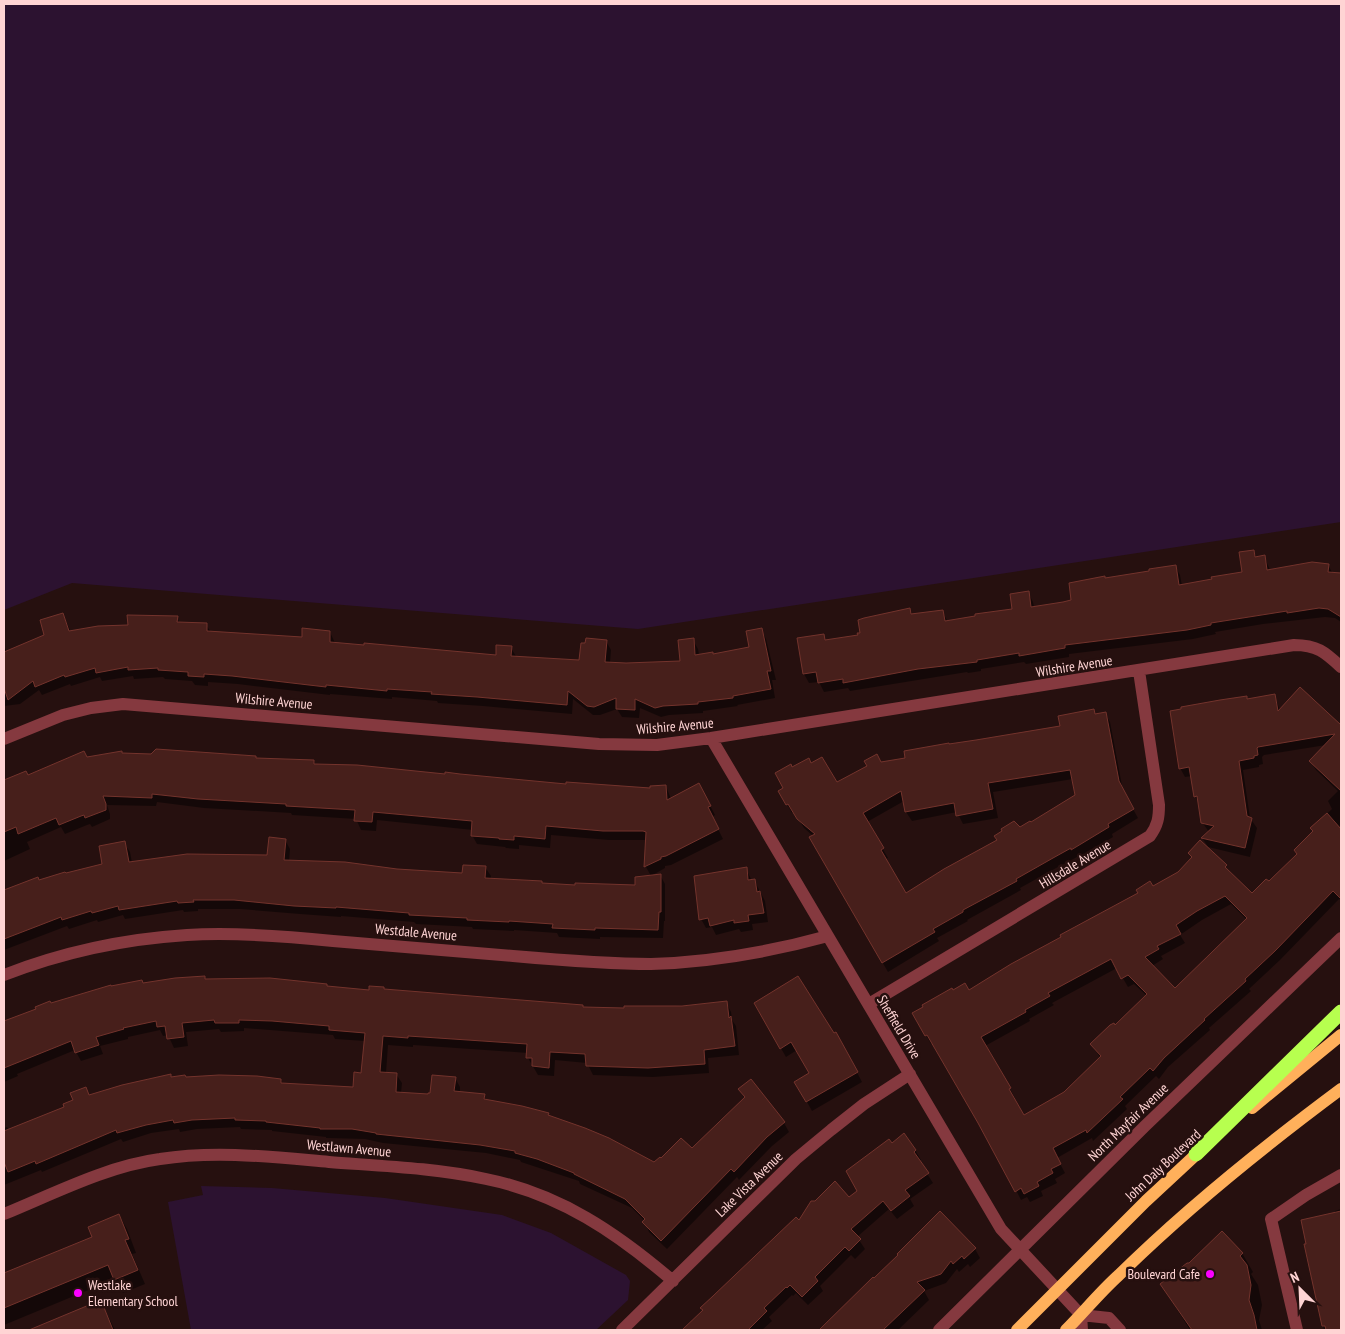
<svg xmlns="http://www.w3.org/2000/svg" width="1345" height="1334" viewBox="0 0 1345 1334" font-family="'PT Sans Narrow',sans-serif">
<rect width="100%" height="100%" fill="#26100f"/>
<path fill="#2c1230" d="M4,4H1341V522L638,629L72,583L4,610Z
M201,1186L272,1188L385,1198L502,1215L551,1233L626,1275L630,1281L628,1300L596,1330H191L168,1202L203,1195Z"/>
<path fill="#0007" fill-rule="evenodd" d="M1253,551L1257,558L1264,556L1270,570L1328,565L1333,574L1341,575V622L1335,618L1325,617L1263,624L1215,632L1216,634L1193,639L1069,654V657L1026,664L1024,662L981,669V671L968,673L967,672L850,691L848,688L824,692L819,682L809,683L804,674L799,639L823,636L826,641L859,636L910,610L913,615L942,611L948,622L1013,610L1028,592L1033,602L1034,607L1072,601L1105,579L1150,572L1175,566L1180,575L1182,586L1243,573Z
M63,615L71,632L129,627L177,617L180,624L206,625L211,632L303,639L330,632L335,643L497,656L511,648L517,658L580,662L606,641L611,650L610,663L682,662L693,640L698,649L699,655H714L751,648L761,629L766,639L776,680H772L775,698L737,705L738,706L703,711V713L669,715L661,717L640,708L639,718L622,717L617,709L600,715H593L573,699L572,714L483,706L438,703L437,701L392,697V699L330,694V695L238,684L208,682V686L195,685L192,681L165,679L163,677L134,679L133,676L102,681L100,677L71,686L70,684L42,695L39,690L20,704L4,706V646L7,652L46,636Z
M1300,689L1341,727V900L1339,899L1280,960L1249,989L1251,991L1209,1028L1210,1030L1168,1067L1159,1079L1156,1076L1125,1106L1127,1109L1093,1141L1092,1138L1057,1158L1065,1173L1055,1179L1057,1183L1041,1191L1043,1196L1030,1202L1027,1197L1021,1200L1005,1168L933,1043L931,1044L914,1013L952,992H969L1178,873L1193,859L1189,853L1200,841L1252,895L1269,883L1298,854L1314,832L1312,828L1332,809L1328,801L1338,791L1316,770L1310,761L1326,745L1264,755L1262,757L1263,764L1259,765V767L1243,770L1250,818L1257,828L1250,857L1208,847L1203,839L1209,832L1202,822L1200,805L1195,796L1192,776L1185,777L1180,768L1246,697L1248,700L1274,695L1280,710ZM1231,904L1247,920L1175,990L1152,966L1163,959L1161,956L1185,943L1180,935L1202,920ZM1117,968L1128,987L1134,984L1147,996L1115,1027L1091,1045L1101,1058L1065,1093L1024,1116L1013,1099L1015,1098L985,1046L1030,1021L1029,1019L1054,1005L1052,1003Z
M1094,711L1096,715L1105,713L1110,722L1123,791L1138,818L1112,834L1113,837L1078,858L1077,857L1058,867L1020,888L1021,890L967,920L968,921L937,938L939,941L888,972L811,838L813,836L804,828L794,812L792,813L787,804L785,789L792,769L811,765L836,784L880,763L907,759L949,745L1062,727ZM1073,779L1077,796L905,895L885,860L888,858L867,822L904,801L906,812L912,821L957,812L963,824L998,818L993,792Z
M122,754L314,761L316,765L567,785L651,790L666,786L671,799L704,794L715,815L712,817L723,839L671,865L665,866V868L651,876L646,867L647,840H609L551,835L550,848L519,845V849L506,848L505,847L477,844L472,835L473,830L377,820L376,831L361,830L356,819L292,815L291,813L204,808L157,802L156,806L107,805L110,814V819L92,827L90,824L87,825L65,834L61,827L27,842L30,849L4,861V785L87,758Z
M285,840L290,849L289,862L463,874L485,867L491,876L490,880L541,882L543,884L576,886H637L660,875L665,884V921H664L663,938L600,937V939L559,937L557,933L514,930V931L473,929L472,927L416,924L414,922L341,916V917L300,914L240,909H198V911L184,912L183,910L125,919L123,915L98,922L97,920L69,929L67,926L4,950V891L37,879L39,882L104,865L124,843L130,852L132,863L269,856Z
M746,869L752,881L754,880L765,901L768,922L752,924L753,930L741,932L739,929L716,935L712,927L706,928L701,919Z
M204,978L206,980L370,992L384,990L584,1008L626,1010L726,1002L731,1012L732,1020L736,1026L739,1055L708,1058L709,1073L653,1077L593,1075L587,1063L555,1060L554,1076L538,1075L528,1058V1053L413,1045V1047L388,1045L386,1073L396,1074L402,1083L401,1093L429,1096L455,1078L460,1087V1093L484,1096L487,1101L548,1114L550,1117L655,1164L692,1150L745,1098L740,1090L750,1081L784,1123L789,1132L772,1146L739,1180L737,1177L667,1249L649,1232L645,1221L632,1208L580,1184L579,1181L521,1162L520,1160L486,1153L383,1143L365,1139L326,1138V1137L272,1131V1130L241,1129L240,1127L197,1129L180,1132L179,1129L151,1133L123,1142L121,1139L42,1172L41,1170L4,1185V1128L7,1127L9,1131L90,1096L170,1075L172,1078L281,1080L283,1084L354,1088L363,1074L365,1041L335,1039L333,1035L244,1028V1031L221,1032L219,1029L186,1032L188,1046L174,1048L168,1035L163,1036L160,1030L128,1037V1039L100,1046L103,1054L81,1061L75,1050L17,1074L18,1076L4,1082V1023L51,1005L144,984Z
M755,1003L834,1035L841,1042L862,1082L812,1111L796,1082L811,1074L797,1050L786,1057Z
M891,1144L915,1150L921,1160L919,1161L933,1183L910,1199L914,1206L897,1219L889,1209L857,1237L865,1249L855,1259L851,1255L820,1286L823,1291L808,1305L796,1293L793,1296L792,1295L769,1317L772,1321L762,1330H684L704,1311L702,1308L799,1222L849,1199L859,1191Z
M1341,1209V1330H1324L1305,1245L1335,1213V1211Z
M119,1215L127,1229L136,1253L132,1254L145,1284L123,1293L115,1279L4,1325V1274L93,1237Z
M975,1249L980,1258L970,1267L968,1264L959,1272L957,1269L946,1283L924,1291L929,1300L898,1330H820L854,1298Z
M1242,1253L1253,1272L1251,1274L1258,1285L1262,1305L1259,1320L1262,1330H1190L1161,1284Z
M101,1302L115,1330H31Z"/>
<path fill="#471f1b" stroke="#73332c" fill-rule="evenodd" d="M1254,550L1255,557L1265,555L1267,570L1312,562L1329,564L1328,572L1341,573V617L1328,609L1319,608L1287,613V611L1211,623V625L1187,630L1065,645V648L1019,656V653L977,660V662L918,669L843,683V679L818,683L816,672L803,674L797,638L824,634L825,640L858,635L857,633H860L858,620L864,618L910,608L911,614L943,610L945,621L975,616V614L1012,609L1010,594L1029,591L1031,607L1063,602L1071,600L1069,583L1105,576V578L1149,571V569L1176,565L1179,585L1212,579L1211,577L1242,572L1239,552Z
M63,613L69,631L98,626L128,625L127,615L178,616L177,622L207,623V631L302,637V628L330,631V642L364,645V643L496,655V645L512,646L511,656L579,660L581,643H585L586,638L607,640L605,662L626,663L680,661L678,640L694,638L695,655L713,652V654L749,647L746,631L762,628L771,671H767L771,689L733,696V698L698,702V704L663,706L655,708L635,699V710L616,709V698L594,707L587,706L568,691L567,705L477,697L431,694L432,692L387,689V691L326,685V687L232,676L204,674V677L188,676V672L158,670V668L128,670V667L96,673L95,668L65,677L64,675L35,687L33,681L8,700L4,688V652L44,635L40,620Z
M1300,687L1341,725V791L1309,761L1335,734L1258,747L1257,748L1258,755L1254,756V758L1239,761L1247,816L1252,818L1245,848L1201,838L1214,826L1201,823L1197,796L1194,797L1189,767L1179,769L1170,711L1181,709V707L1220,700L1247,696V699L1275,694L1278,711Z
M1094,709L1095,714L1106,712L1119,781L1134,809L1108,824L1109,827L1071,850V848L1053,858L1016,879L1017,881L963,910V912L933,929L935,932L882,963L809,837L815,834L797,819L788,804L786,805L778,791L783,788L775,773L791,764L792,767L809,758L811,763L822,757L837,782L867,766L864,761L877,754L881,762L905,758L904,751L949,743V744L976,740L1060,726L1058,716ZM1070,770L1075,795L1031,822L1030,821L1020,827L1014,821L1001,829L1002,831L994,836L997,840L944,869L906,893L881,850L884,848L863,813L901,791L905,812L954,803L956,816L993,809L988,783Z
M156,749L256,756V758L314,760V764L357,765L445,774V772L460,774L566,784V782L650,788V786L666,785L667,800L699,783L711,806L708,807L719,829L666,856L661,857V859L644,867L646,832L643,831H603L546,826L545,839L514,836V840L499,839V838L471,836L472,821L373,812L372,822L354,821L355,810L286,806V804L198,799L152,794V798L103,796L106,804V810L85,818L84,815L81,816L59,825L56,818L18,834L16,827L4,832V780L26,771L28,775L84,751L87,757L122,751V753L151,754Z
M1327,813L1341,829V899L1333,891L1275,951L1245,979L1246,981L1204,1019L1205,1020L1164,1058L1153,1071L1150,1068L1120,1097L1123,1099L1087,1133L1086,1130L1053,1148L1061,1164L1051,1169L1053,1173L1037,1182L1039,1186L1024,1194L1021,1188L1015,1192L978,1123L927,1035L925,1036L912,1013L923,1007L922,1005L952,988L953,990L965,983L969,990L1011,964L1061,937L1060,935L1138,893L1136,890L1150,881L1153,886L1178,872L1192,857L1188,853L1200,840L1227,865L1225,867L1252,893L1266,879L1269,881L1297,854L1294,850L1313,831L1310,828ZM1225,896L1247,918L1175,988L1145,957L1159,949L1157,946L1181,934L1176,925L1197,911ZM1111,959L1121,979L1128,975L1147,994L1115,1025L1114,1023L1110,1025L1090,1044L1101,1056L1064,1092L1024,1115L1009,1089L1011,1088L981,1037L1026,1012L1025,1010L1050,996L1048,993Z
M269,837L286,839L284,860L345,862L397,869L462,873L463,865L486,866L485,878L542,881V883L575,885V883L635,885V877L661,874V912H659L658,930L595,928V930L552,928L553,924L509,921V922L467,920V918L409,915V913L336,907V908L294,906L234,900H193L194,902L178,903L177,901L119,910L118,906L92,913L91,911L62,920L61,917L4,939V890L38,877L39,880L65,872L66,873L102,864L99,846L125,841L129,862L187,854L267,855Z
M747,867L748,880L755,879L757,892L760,891L764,913L748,915L749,921L734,923V920L710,926L708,918L699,920L694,876Z
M205,976V979L270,978L327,984V986L369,990V986L384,987V989L583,1005V1007L624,1008V1006H682L727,1001L729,1018L731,1016L735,1046L704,1050L705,1064L648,1068L586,1066L585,1054L550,1052L549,1068L532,1066V1058H526L527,1044L408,1036V1038L383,1036L380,1072L397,1073L396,1092L428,1094V1093H430L432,1075L456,1077L454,1091L485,1094L484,1099L522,1106L549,1113L548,1115L585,1128L609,1138L654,1162L660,1157L661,1158L681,1138L692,1148L745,1097L738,1089L751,1079L785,1122L767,1137L734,1172L731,1169L661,1241L642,1222L645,1219L625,1199L574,1174V1173L537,1159L515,1153V1151L480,1145L376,1134V1133L352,1129H320V1128L266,1122V1121L235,1120V1118L192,1120L174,1123L173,1120L146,1125L117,1133L116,1130L36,1164L35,1161L8,1172L4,1162V1131L64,1107L63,1104L73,1100L70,1093L86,1087L89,1095L122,1085L171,1074V1077L185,1075L186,1077L219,1075L257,1076L281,1079V1083L353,1087L354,1072L361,1073L365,1033L329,1030V1026L272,1021L239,1020V1023H215L214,1020L182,1023L184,1037L167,1039L165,1026L157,1027L156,1021L123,1028L124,1029L96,1037L99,1045L75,1053L71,1041L4,1068V1021L36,1009L35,1007L50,1001L51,1003L111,985V986L142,980L143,983L175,978Z
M798,976L834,1033L836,1032L858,1072L806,1102L794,1082L809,1073L791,1042L780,1049L754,1003Z
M904,1133L916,1150L914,1152L929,1173L905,1190L910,1196L891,1211L883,1201L851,1229L861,1239L849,1251L845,1247L815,1277L818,1281L802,1297L790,1285L787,1288L786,1287L764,1308L767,1311L748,1330H682L703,1310L700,1308L713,1296L796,1217L799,1220L811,1201H815L835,1181L849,1197L857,1191L846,1171L889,1139L892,1143Z
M940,1211L976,1248L964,1259L962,1256L953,1264L951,1261L941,1274L917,1282L925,1290L883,1330H819L873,1277L874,1278L898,1255L897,1254Z
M1341,1211V1330H1326L1325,1326H1322L1304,1244H1306L1301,1220Z
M119,1214L129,1239L125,1240L138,1270L114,1280L108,1265L4,1308V1273L92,1237L88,1227Z
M1222,1231L1243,1253L1240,1256L1247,1265L1251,1285L1249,1300L1254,1315L1257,1330H1192L1160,1284L1187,1263H1189Z
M101,1300L113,1330H29Z"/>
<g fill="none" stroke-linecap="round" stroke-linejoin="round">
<path stroke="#85393f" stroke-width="12" d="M711,738L1001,1229L1081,1315
M4,739L63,715L91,708L123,704L599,744L657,745L711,738L1294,645C1317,645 1325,652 1341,667
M4,975C63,952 124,939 187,935C236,932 285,936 333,941C393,946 453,951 513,956C559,960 605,964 651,964C712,962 770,952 828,936
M869,1004L1150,836C1158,825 1159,817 1159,805L1139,671
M4,1214C53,1194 107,1166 160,1159C216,1150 273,1157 329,1162C381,1166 435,1168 486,1179C560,1194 617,1233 673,1281
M1081,1315L1109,1318L1120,1330
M1081,1315L1082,1330
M622,1330L796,1159L831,1130L864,1104L910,1074
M939,1330L1145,1126L1341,938
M1297,1330L1271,1219L1306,1195L1341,1175"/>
<path stroke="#ffb05b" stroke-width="12" d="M1252,1108L1341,1035
M1017,1330L1146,1201L1202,1149
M1066,1330C1084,1312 1100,1292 1119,1275C1188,1207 1263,1147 1341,1089"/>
<path stroke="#b7ff4f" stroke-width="15" d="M1196,1154L1341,1012"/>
</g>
<g fill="#fc00ff" stroke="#26100f" stroke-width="2">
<circle cx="1210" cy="1274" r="5"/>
<circle cx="78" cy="1293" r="5"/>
</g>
<g text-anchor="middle" stroke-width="5" stroke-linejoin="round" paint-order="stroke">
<g font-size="14" fill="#ffd4d4" stroke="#26100f">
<text transform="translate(1074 666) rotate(-9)" y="5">Wilshire Avenue</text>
<text transform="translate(274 701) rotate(5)" y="5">Wilshire Avenue</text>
<text transform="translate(675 726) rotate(-5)" y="5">Wilshire Avenue</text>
<text transform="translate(1075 864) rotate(-31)" y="5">Hillsdale Avenue</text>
<text transform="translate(416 932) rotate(5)" y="5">Westdale Avenue</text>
<text transform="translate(899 1027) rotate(59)" y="5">Sheffield Drive</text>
<text transform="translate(1128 1122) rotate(-44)" y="5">North Mayfair Avenue</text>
<text transform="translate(349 1148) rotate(5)" y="5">Westlawn Avenue</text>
<text transform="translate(1163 1165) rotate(-43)" y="5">John Daly Boulevard</text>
<text transform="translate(749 1184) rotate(-44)" y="5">Lake Vista Avenue</text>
</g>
<g font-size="14" fill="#ffd4d4" stroke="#26100f" text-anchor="end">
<text x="1200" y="1279">Boulevard Cafe</text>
<text x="88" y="1290" text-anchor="start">Westlake<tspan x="88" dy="16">Elementary School</tspan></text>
</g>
</g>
<rect width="1345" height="1334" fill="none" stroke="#ffd4d4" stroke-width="10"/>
<g transform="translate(1300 1289) rotate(336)" stroke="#26100f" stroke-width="4" paint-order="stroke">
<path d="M0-4L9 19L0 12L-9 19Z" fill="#ffd4d4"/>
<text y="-8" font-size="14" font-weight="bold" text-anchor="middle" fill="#ffd4d4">N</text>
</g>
</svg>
